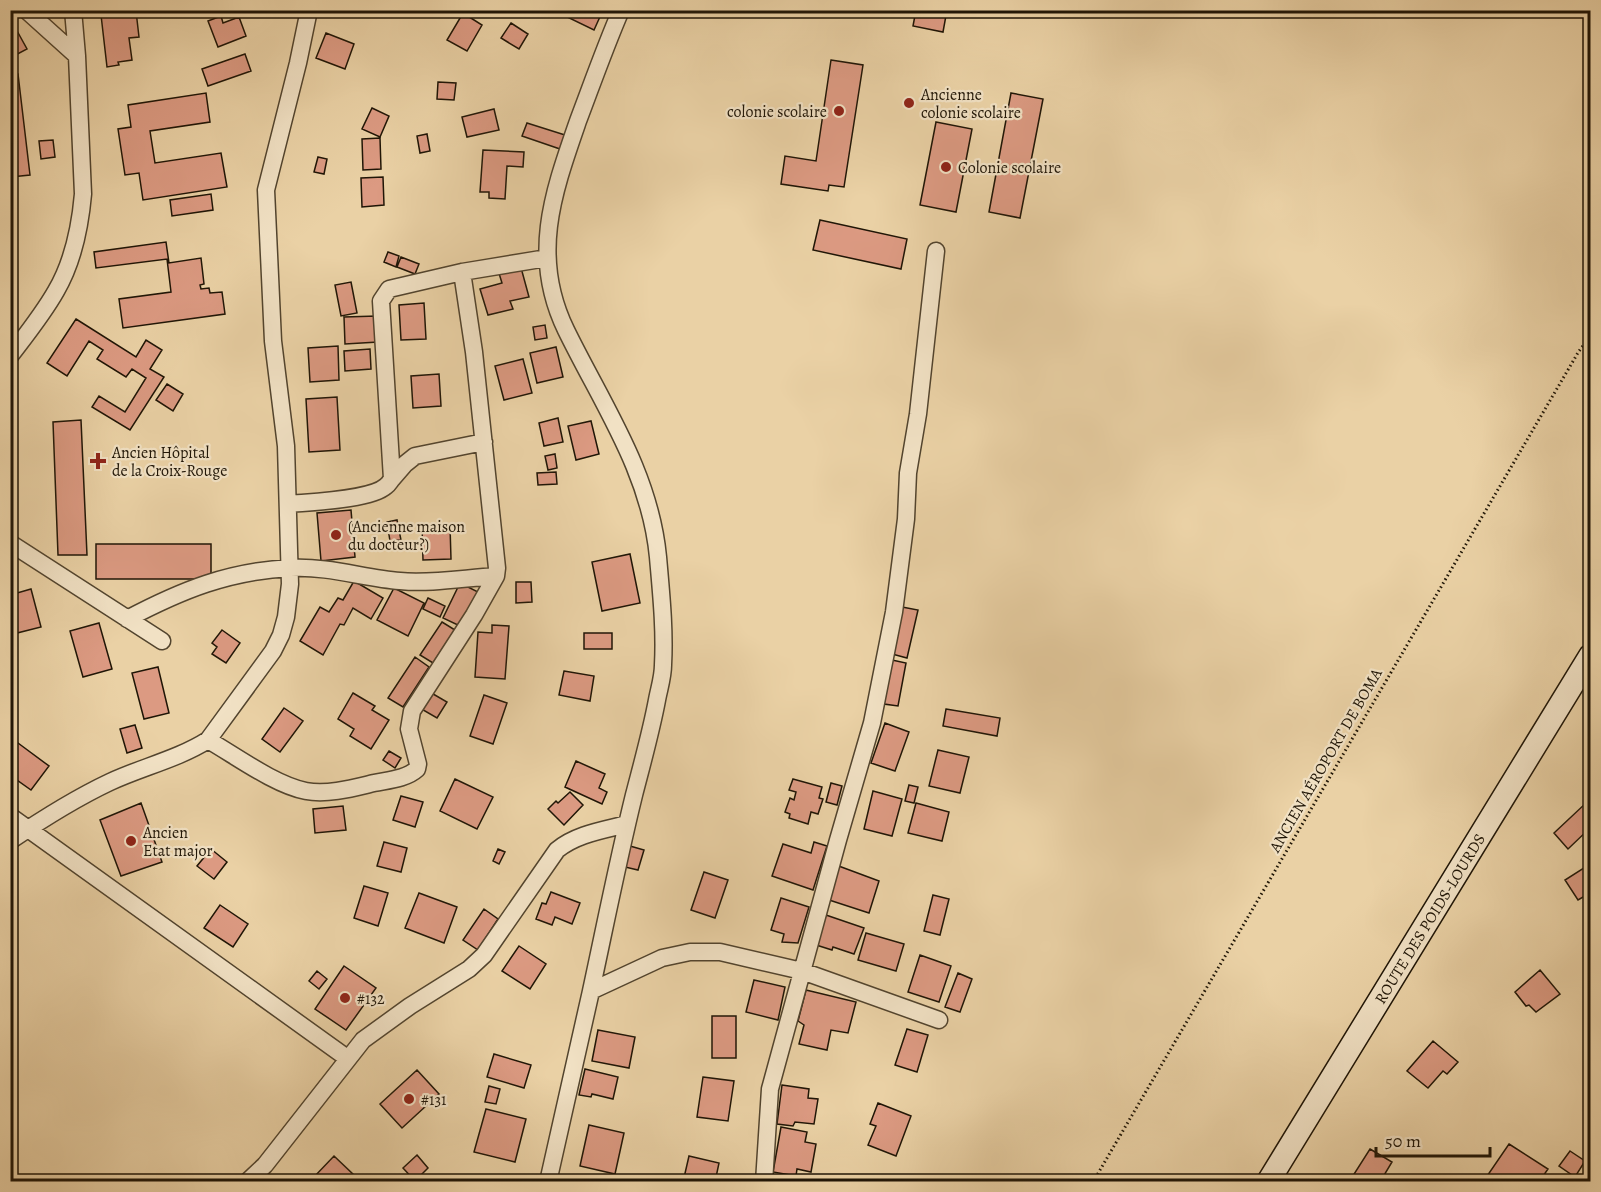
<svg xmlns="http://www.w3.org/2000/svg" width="1601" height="1192" viewBox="0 0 1601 1192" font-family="Alegreya,serif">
<rect width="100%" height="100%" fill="#ead1a5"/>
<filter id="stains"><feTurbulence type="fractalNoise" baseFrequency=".00333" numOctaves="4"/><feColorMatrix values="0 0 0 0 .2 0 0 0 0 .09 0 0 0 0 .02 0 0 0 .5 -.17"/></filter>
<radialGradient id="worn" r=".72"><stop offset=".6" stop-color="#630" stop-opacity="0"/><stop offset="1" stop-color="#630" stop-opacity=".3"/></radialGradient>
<path fill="#dc9a82" stroke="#1f1506" stroke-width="1.5" d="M566,10H603L594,30L563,15Z
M916,10H947L943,32L913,26Z
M136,11L139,37L129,38L132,60L118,62L119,65L107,67L101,15Z
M463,13L482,25L467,51L447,40Z
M221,16L223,23L239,17L246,36L218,47L208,21Z
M511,23L528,34L519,49L501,38Z
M16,29L27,49L10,58V32Z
M326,33L354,44L345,69L316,58Z
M245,54L251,71L208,86L202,69Z
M831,60L863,65L844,187L829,185L828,191L781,184L785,156L816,161Z
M18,74L30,175L11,177L10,75Z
M438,82L456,83L454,100L437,99Z
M206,93L210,122L150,131L155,163L221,153L227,187L143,200L139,173L125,175L118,129L131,127L128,105Z
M1011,93L1043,99L1020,218L989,212Z
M372,108L389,116L380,137L362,129Z
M494,109L499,130L467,137L462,117Z
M936,122L972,129L956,212L920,205Z
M527,123L565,135L560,149L522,136Z
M427,134L430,151L420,153L417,136Z
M380,138L381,169L363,170L362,139Z
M53,140L55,157L41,159L39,141Z
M483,150L524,152L523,167L507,166L505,199L489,198V192H480Z
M318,157L327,159L324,174L314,172Z
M383,177L384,205L362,207L361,178Z
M211,194L213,210L172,216L170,200Z
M820,220L907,239L901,269L813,250Z
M166,242L169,263L201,258L204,284L200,285L201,289L209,288L210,293L222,292L225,314L123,328L119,299L171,292L167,259L96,268L94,252Z
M388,252L399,256L396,267L384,262Z
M401,257L419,264L415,274L397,267Z
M520,264L529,297L510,301L513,309L488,315L480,289L502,283L498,270Z
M351,282L357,313L341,316L335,285Z
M424,303L426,339L401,340L399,305Z
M377,316L378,342L345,344L344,317Z
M76,319L136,357L146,340L162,350L150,369L164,377L130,430L92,407L99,396L125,412L146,378L132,369L126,377L97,359L103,350L89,341L67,376L47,363Z
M545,325L547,338L535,340L533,327Z
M338,346L339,380L310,382L308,348Z
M556,347L563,377L537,383L530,353Z
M370,349L371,369L345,371L344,351Z
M523,359L532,393L504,400L495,366Z
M439,374L441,406L413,408L411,376Z
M167,384L183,394L173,411L156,400Z
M337,397L340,450L309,452L306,399Z
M558,418L563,442L544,446L539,423Z
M81,420L87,555H58L53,422Z
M591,421L599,454L576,460L568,426Z
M555,454L557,468L548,470L545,456Z
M556,472L557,484L538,485L537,473Z
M351,510L355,557L321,561L317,513Z
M397,520L401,540L390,541L387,522Z
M450,526L451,559L423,560L422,527Z
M96,544H211V579H96Z
M630,554L640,603L602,611L592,562Z
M354,581L383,598L371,619L353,608L344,625L340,624L323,655L300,641L320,607L329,612L338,598L343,600Z
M516,582H531L532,602L516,603Z
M460,583L480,593L462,627L443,618Z
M394,588L424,603L408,636L377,620Z
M31,589L41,627L17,633L10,610V595Z
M428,598L445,606L440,617L423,609Z
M902,607L918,610L907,658L892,654Z
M442,622L455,630L433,663L420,655Z
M99,623L112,669L83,677L70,631Z
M492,625L509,626L505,679L475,677L478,632L492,633Z
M222,630L240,643L226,663L212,654L217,647L212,643Z
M584,633H612V649H584Z
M415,657L429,667L403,707L388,698Z
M892,660L906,663L898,706L884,704Z
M158,667L169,713L144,719L132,673Z
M564,671L594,676L590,701L559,695Z
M428,691L447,702L437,718L418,707Z
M353,693L375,706L372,710L389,720L371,749L350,736L354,729L338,719Z
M484,695L507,703L493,744L470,736Z
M284,708L303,721L280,752L262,739Z
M946,709L1000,718L997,736L943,726Z
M885,723L909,732L895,771L871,763Z
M135,725L142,748L127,753L120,729Z
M18,743L49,766L31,790L10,775V752Z
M938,750L969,757L960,793L929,786Z
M389,751L401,758L395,768L383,760Z
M576,761L605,774L599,788L607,792L602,804L565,787Z
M455,779L493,797L477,829L440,811Z
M793,779L822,787L819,798L823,799L818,814L811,812L808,824L789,818L790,814L785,812L790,798L794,800L796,792L789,790Z
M831,783L842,786L837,805L826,802Z
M909,785L918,787L914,803L905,801Z
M873,791L902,799L892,836L864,829Z
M570,792L583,805L564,825L548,809L556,801L558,803Z
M401,796L423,802L415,827L393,820Z
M1587,802L1590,806V828L1568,849L1554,833Z
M141,803L162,862L121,876L100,820Z
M916,803L949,812L942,841L908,833Z
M343,806L346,830L315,833L313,809Z
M384,842L407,848L401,872L377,866Z
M814,842L827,846L813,890L772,876L783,844L811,853Z
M630,846L644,850L638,870L625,867Z
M211,849L227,862L214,879L197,866Z
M498,849L505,852L499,864L493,861Z
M1590,864V893L1578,900L1565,880Z
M836,865L879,881L869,913L826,899Z
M704,872L728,880L715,918L691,910Z
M364,886L388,893L378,926L354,918Z
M551,892L580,903L572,924L555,917L552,925L536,919L542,903L546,904Z
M419,893L457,907L444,943L405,928Z
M933,895L949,899L940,935L924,931Z
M781,898L809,907L798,943L782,942L784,934L771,930Z
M220,905L248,924L233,947L204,928Z
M484,909L498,919L478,950L463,940Z
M823,914L864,928L854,954L833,947L832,950L813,944Z
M866,933L904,944L896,971L858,960Z
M519,946L546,964L530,989L502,971Z
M920,955L951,966L939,1002L908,992Z
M344,966L376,988L346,1030L315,1009Z
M1540,970L1560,994L1536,1012L1529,1005L1526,1006L1515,992Z
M317,971L327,979L319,989L309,981Z
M958,973L972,979L960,1012L945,1007Z
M754,980L785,987L778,1020L746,1012Z
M806,990L856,1002L848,1033L831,1030L827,1050L799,1044L804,1025L798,1021Z
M712,1016H736V1058H712Z
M907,1029L928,1035L917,1072L895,1065Z
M598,1030L635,1037L629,1068L592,1061Z
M1433,1041L1458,1062L1447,1074L1443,1071L1428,1088L1407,1071Z
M494,1054L531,1065L524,1088L487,1077Z
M585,1069L618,1077L613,1099L592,1094L591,1097L579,1095Z
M417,1070L439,1094L402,1128L380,1104Z
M703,1077L734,1081L728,1121L697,1117Z
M782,1085L809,1089L808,1098L818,1099L814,1124L795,1122L793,1126L777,1124Z
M489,1086L500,1089L496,1104L485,1102Z
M878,1103L911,1116L896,1156L868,1145L876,1126L870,1124Z
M486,1109L526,1119L515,1162L474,1152Z
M589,1125L624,1133L615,1174L580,1166Z
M781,1127L807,1132L805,1142L816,1144L811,1172L797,1169L796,1176L773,1172Z
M1509,1144L1548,1169L1539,1182H1483Z
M1370,1149L1392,1162L1380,1182H1349Z
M1570,1151L1585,1161L1575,1177L1559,1166Z
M417,1155L428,1168L415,1181L403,1168Z
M334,1156L356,1177L353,1182H316L313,1178Z
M689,1156L719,1163L715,1182H683Z"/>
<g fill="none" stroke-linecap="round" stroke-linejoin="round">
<defs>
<path id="street" d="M26,10L77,56
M10,356C26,335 43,314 56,291C73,262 80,228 83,194L77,56L73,10
M392,479L405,464L415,456L484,442
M289,504C310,502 371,500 386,486C389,484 390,481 392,479L381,301L389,289L462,272L547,258
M10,543L162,641
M127,619C182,590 229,571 291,568C328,566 364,578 400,581C431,584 464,578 496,576
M208,740C236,756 275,785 306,791C328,795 353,788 374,783C388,780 406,779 417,769L418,764L409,729L412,711L474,615L496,576L497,568L474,352L462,272
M10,816L347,1058
M10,841C41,820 76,798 110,782C142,767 178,759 208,740L273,651L281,635L286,617L290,584L286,446L273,341L266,190L298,63L309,10
M591,991C605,926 618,860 634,795C642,764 651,732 657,700C659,689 663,677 663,665C665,629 661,592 658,557C650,472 602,404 566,330C530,256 553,193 578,121C592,84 605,47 621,10
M247,1182L265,1165L363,1040L410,1006L469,969L484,955L557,850C576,834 604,830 627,824
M548,1182L591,991L662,958L690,952H720L802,971L939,1020
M764,1182L770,1089L838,840L872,723L894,612L906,519L908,473L918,414L936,251"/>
<g id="secondary">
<path id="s1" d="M1268,1182L1590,656"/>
</g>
</defs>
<use href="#street" stroke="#52442e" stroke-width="19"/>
<use href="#secondary" stroke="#1f1506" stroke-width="25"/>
<path stroke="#1f1506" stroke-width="3" stroke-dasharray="1.5 3" stroke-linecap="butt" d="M1093,1182L1579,351L1590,337"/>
<use href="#street" stroke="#f1e1c4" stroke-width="16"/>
<use href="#secondary" stroke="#f1e1c4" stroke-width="22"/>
</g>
<g fill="#8f2418" stroke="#f1e1c4" stroke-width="2">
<circle cx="909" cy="103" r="6"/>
<circle cx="839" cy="111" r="6"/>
<circle cx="946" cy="167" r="6"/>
<path d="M95 452h6v6h6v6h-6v6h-6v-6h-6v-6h6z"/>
<circle cx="336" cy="535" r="6"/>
<circle cx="131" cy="841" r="6"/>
<circle cx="345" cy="998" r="6"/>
<circle cx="409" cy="1099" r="6"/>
</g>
<g text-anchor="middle" stroke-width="4.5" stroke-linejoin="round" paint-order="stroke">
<g font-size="16" fill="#1f1506" stroke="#f1e1c4" text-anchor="start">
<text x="921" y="100">Ancienne<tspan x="921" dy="18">colonie scolaire</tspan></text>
<text x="827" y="117" text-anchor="end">colonie scolaire</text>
<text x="958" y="173">Colonie scolaire</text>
<text x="112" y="458">Ancien Hôpital<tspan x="112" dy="18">de la Croix-Rouge</tspan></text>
<text x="348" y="532">(Ancienne maison<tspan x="348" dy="18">du docteur?)</tspan></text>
<text x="143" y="838">Ancien<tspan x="143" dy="18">Etat major</tspan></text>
<text x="357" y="1004">#132</text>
<text x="421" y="1105">#131</text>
</g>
<g font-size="16" fill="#1f1506" stroke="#f1e1c4">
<text transform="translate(1325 760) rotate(-60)" y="6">ANCIEN AÉROPORT DE BOMA</text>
<text dy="6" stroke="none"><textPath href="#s1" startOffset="309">ROUTE DES POIDS-LOURDS</textPath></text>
</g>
</g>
<rect width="1601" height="1192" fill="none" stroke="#ead1a5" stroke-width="36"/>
<rect x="12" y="12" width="1577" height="1168" fill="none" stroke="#1f1506" stroke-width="3"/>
<rect x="18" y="18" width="1565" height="1156" fill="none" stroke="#1f1506" stroke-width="1.5"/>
<path d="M1376 1147v9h114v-9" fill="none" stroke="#1f1506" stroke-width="3"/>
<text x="1385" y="1147" font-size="18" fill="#1f1506" stroke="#f1e1c4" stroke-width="4.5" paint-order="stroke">50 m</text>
<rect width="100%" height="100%" filter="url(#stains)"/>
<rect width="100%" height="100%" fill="url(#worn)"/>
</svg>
